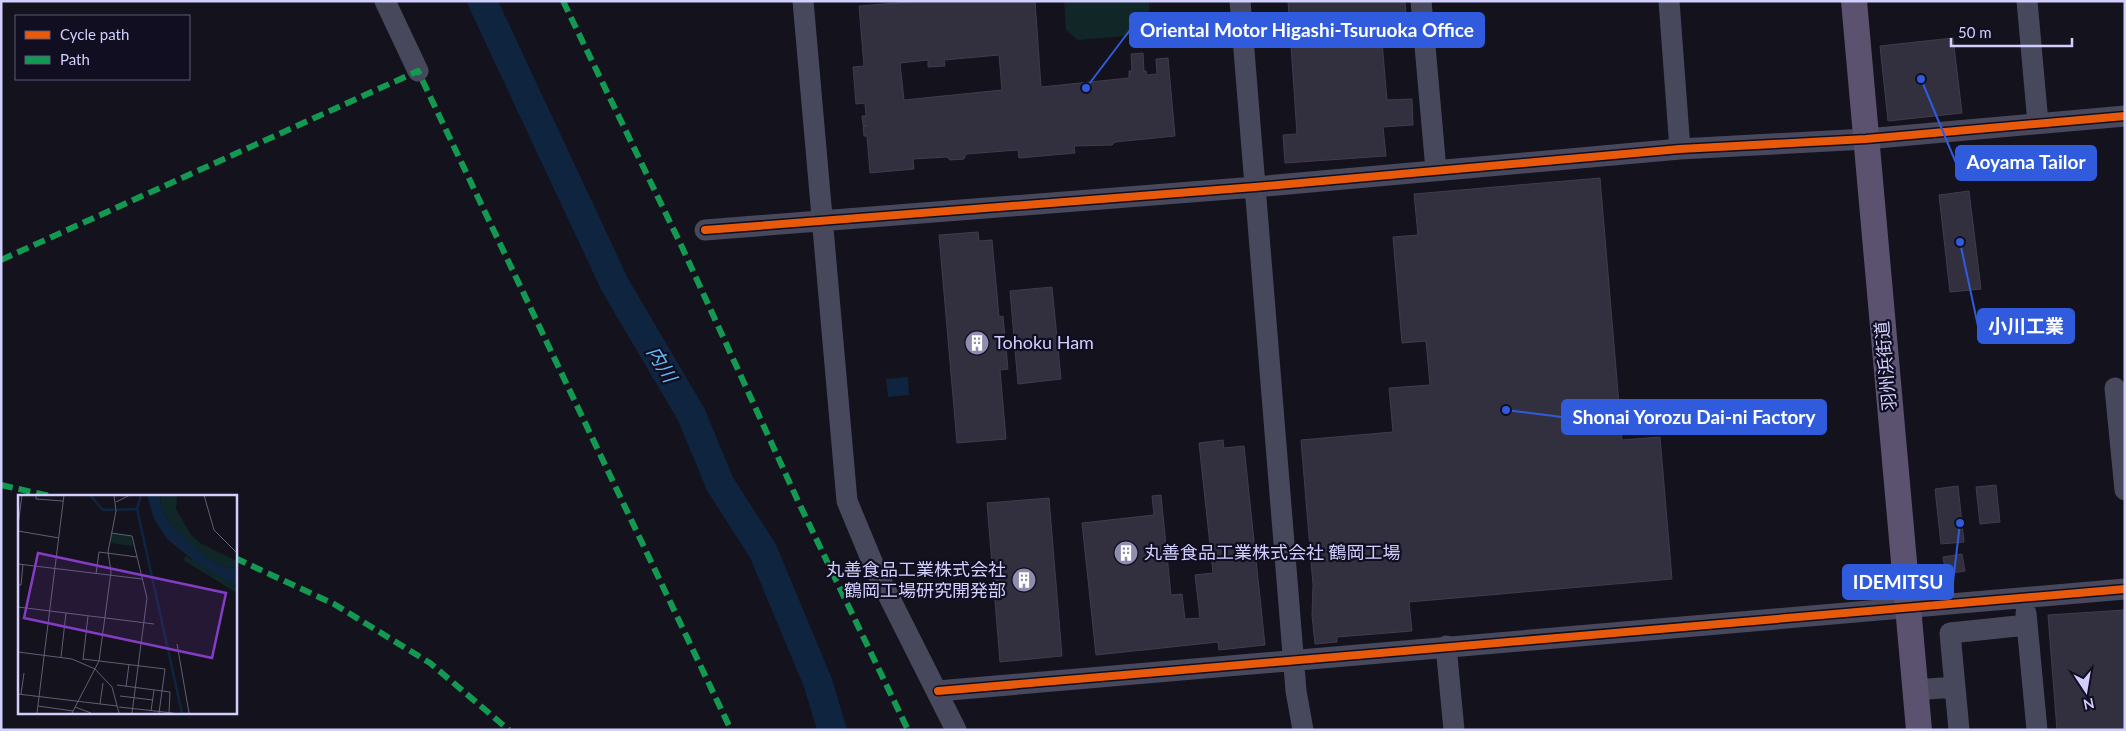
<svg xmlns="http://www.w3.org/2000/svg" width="2126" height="731" viewBox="0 0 2126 731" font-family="Lato,'Noto Sans JP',sans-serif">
<rect width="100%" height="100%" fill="#14121c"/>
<path fill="#112626" d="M1064,1H1149L1150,23L1140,35L1078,40L1066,30Z"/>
<path fill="#0f243f" d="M908,377L909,395L888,397L886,379Z"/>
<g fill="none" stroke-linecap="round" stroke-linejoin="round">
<path stroke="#0f243f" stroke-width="29" d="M482,1L615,285L691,414L720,484L763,551L818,683L832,730"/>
</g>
<path fill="#32303e" stroke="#3e3c4f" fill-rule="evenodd" d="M922,1H1035L1041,87L1129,78V71H1132L1131,54L1143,53L1144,71H1146L1147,75L1157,74L1156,59L1168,58L1175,136L1115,142L1112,145L1074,146L1075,153L1019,158L1018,150L966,154L964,159L950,160L947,157L913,159L914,169L870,173L867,136H864L863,126H867L863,125L862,116H866L865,103L856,104L853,67L864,66L859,6ZM999,55L1002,90L904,100L900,63L928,60V67L945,66L944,60Z
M1288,1H1405L1408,40L1382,42L1387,100L1412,99L1413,125L1383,127L1386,156L1285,163L1283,135L1297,134Z
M1953,38L1962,113L1888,121L1880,46Z
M1600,178L1622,440L1660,437L1672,579L1409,602L1412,631L1337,637V642L1315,644L1312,615L1313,585L1301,440L1393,432L1389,388L1430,385L1426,341L1402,343L1393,237L1418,235L1414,194Z
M1969,191L1981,289L1950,292L1939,195Z
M978,232L979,241L992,240L999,317L1003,316L1008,369L1000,370L1006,439L957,443L939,235Z
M1052,287L1061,379L1018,384L1010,291Z
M1223,440L1224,448L1244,446L1265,645L1219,650L1218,642L1096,655L1082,523L1154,515L1152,496L1161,495L1171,595L1182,594L1185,619L1200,618L1195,575L1213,573L1199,443Z
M1996,485L2000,522L1980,524L1976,487Z
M1958,486L1964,542L1941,544L1935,489Z
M1049,498L1062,656L1000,662L987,503Z
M1962,554L1965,571L1946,574L1943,557Z
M2125,610V730H2057L2048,615Z"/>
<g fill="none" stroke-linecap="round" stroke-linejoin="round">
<path stroke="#47485c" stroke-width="21" d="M385,1L418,71
M803,1L847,501L876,571L956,730
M1240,1L1296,691L1303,730
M1421,1L1436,170
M1669,1L1680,149
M2027,1L2038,123
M705,230L1255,187L1680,149L1866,139L2125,116
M2115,388L2125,490
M2026,613L2037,730
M1446,646L1454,730
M1915,690L1955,687
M938,691L2125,589
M1959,730L1950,633L2027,625"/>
<path stroke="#5a526e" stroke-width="26" d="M1854,1L1919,730"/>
<path stroke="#139951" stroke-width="6" stroke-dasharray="12 6" stroke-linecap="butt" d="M563,1L682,247L798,501L908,730
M1,260L418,71L731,730
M1,485L50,496
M235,558L334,604L430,663L509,730"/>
<defs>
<path id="cycleway" d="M705,230L1255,187L1680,149L1866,139L2125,116
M938,691L2125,589"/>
</defs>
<use href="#cycleway" stroke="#100e20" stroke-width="11"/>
<use href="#cycleway" stroke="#e8590c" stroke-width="8"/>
</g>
<defs>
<symbol id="building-disc" viewBox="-11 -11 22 22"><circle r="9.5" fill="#8f8dae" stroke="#100e20"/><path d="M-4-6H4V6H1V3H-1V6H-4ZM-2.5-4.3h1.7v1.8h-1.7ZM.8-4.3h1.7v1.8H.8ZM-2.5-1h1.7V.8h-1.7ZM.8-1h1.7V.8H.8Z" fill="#fff"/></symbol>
</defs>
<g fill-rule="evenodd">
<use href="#building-disc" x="963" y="329" width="28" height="28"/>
<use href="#building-disc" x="1112" y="539" width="28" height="28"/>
<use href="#building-disc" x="1010" y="566" width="28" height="28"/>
</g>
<g text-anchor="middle" stroke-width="4.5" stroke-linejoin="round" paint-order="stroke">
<g font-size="18" fill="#d1cffd" stroke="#100e20" text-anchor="start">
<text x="994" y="349">Tohoku Ham</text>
<text x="1144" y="559">丸善食品工業株式会社 鶴岡工場</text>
<text x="1006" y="576" text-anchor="end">丸善食品工業株式会社<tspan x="1006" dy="21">鶴岡工場研究開発部</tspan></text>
</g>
<g font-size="18" fill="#d1cffd" stroke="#100e20">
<text transform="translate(1886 366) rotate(-95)" y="6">羽州浜街道</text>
</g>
<g font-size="19" font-style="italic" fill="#63bdf7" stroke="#100e20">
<text transform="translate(662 364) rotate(59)" y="7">内川</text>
</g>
</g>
<g transform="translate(18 495)">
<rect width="219" height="219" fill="#14121c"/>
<path d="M142,0H159L158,14L173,40L182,48L219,66V72L209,73L189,63L166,44L153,30L143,12ZM94,38L113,41L115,51L92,48ZM168,61L218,90L219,98L165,65Z" fill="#112626"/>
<path d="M129,0H142L143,12L153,30L189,63L209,73L219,72V91L180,69L149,44L136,24Z" fill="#0f243f"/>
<path fill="none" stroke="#0f243f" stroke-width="2.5" d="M72,0L85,15L119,14M123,0L119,14L164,218"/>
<path fill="none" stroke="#605e76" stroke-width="1" d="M18,0V4L45,6M186,0L196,35L219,58M98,7L112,0M0,31L4,0M0,36L41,43M93,38L114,41L129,103L114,218M0,69L124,84M78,79L81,57L119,62M14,89L17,71M0,90H3L5,69M0,112L136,129M159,149L171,218M0,157L54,164L77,174L94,192L101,218M43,162L48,118M65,164L147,174L141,218M65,165L70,121M99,190L152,197L151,218M108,192L111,169M0,199L99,211M3,199L6,178M102,201L135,205M82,209L85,188M20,211L55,216M57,212L73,218M101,212L155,218M133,216L136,195M19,218L46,0M54,218L81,166L93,77L90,57L98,16L96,0"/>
<path fill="#843cc5" fill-opacity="0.15" stroke="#843cc5" stroke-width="2.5" d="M20,58L208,98L194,163L6,123Z"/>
<rect width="219" height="219" fill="none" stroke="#d1cffd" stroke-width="2.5"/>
</g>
<path fill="none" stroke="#2f5bdc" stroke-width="2" d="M1086 88L1130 30M1921 79L1956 163M1960 242L1978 326M1506 410L1562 417M1960 523L1953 582"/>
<g fill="#2f5bdc" stroke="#100e20" stroke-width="2">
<circle cx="1086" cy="88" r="5"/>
<circle cx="1921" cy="79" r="5"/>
<circle cx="1960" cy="242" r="5"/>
<circle cx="1506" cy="410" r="5"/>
<circle cx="1960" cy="523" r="5"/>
</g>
<g fill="#2f5bdc" stroke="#2f5bdc" stroke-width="2">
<rect x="1130" y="13" width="354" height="34" rx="5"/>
<rect x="1956" y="146" width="140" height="34" rx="5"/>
<rect x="1978" y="309" width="96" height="34" rx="5"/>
<rect x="1562" y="400" width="264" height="34" rx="5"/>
<rect x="1843" y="565" width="110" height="34" rx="5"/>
</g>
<g font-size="19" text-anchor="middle" font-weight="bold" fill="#fff">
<text x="1307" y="37">Oriental Motor Higashi-Tsuruoka Office</text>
<text x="2026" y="169">Aoyama Tailor</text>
<text x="2026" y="333">小川工業</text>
<text x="1694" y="424">Shonai Yorozu Dai-ni Factory</text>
<text x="1898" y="589">IDEMITSU</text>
</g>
<rect width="2126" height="731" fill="none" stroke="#d1cffd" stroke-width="5"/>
<rect x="15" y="15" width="175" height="65" fill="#100e20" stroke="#5d5b78"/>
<rect x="25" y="31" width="25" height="8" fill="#e8590c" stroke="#5d5b78"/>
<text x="60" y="40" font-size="15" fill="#d1cffd">Cycle path</text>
<rect x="25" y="56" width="25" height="8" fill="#139951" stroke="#5d5b78"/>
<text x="60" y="65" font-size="15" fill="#d1cffd">Path</text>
<g transform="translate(2086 691) rotate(168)" stroke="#100e20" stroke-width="4" paint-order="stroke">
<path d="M0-4L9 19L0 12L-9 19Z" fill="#d1cffd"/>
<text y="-8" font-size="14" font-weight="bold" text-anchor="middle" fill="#d1cffd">N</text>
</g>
<path d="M1951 38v8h121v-8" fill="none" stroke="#d1cffd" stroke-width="2.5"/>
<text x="1958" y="38" font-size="15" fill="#d1cffd" stroke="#100e20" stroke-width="4" paint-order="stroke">50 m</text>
</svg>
